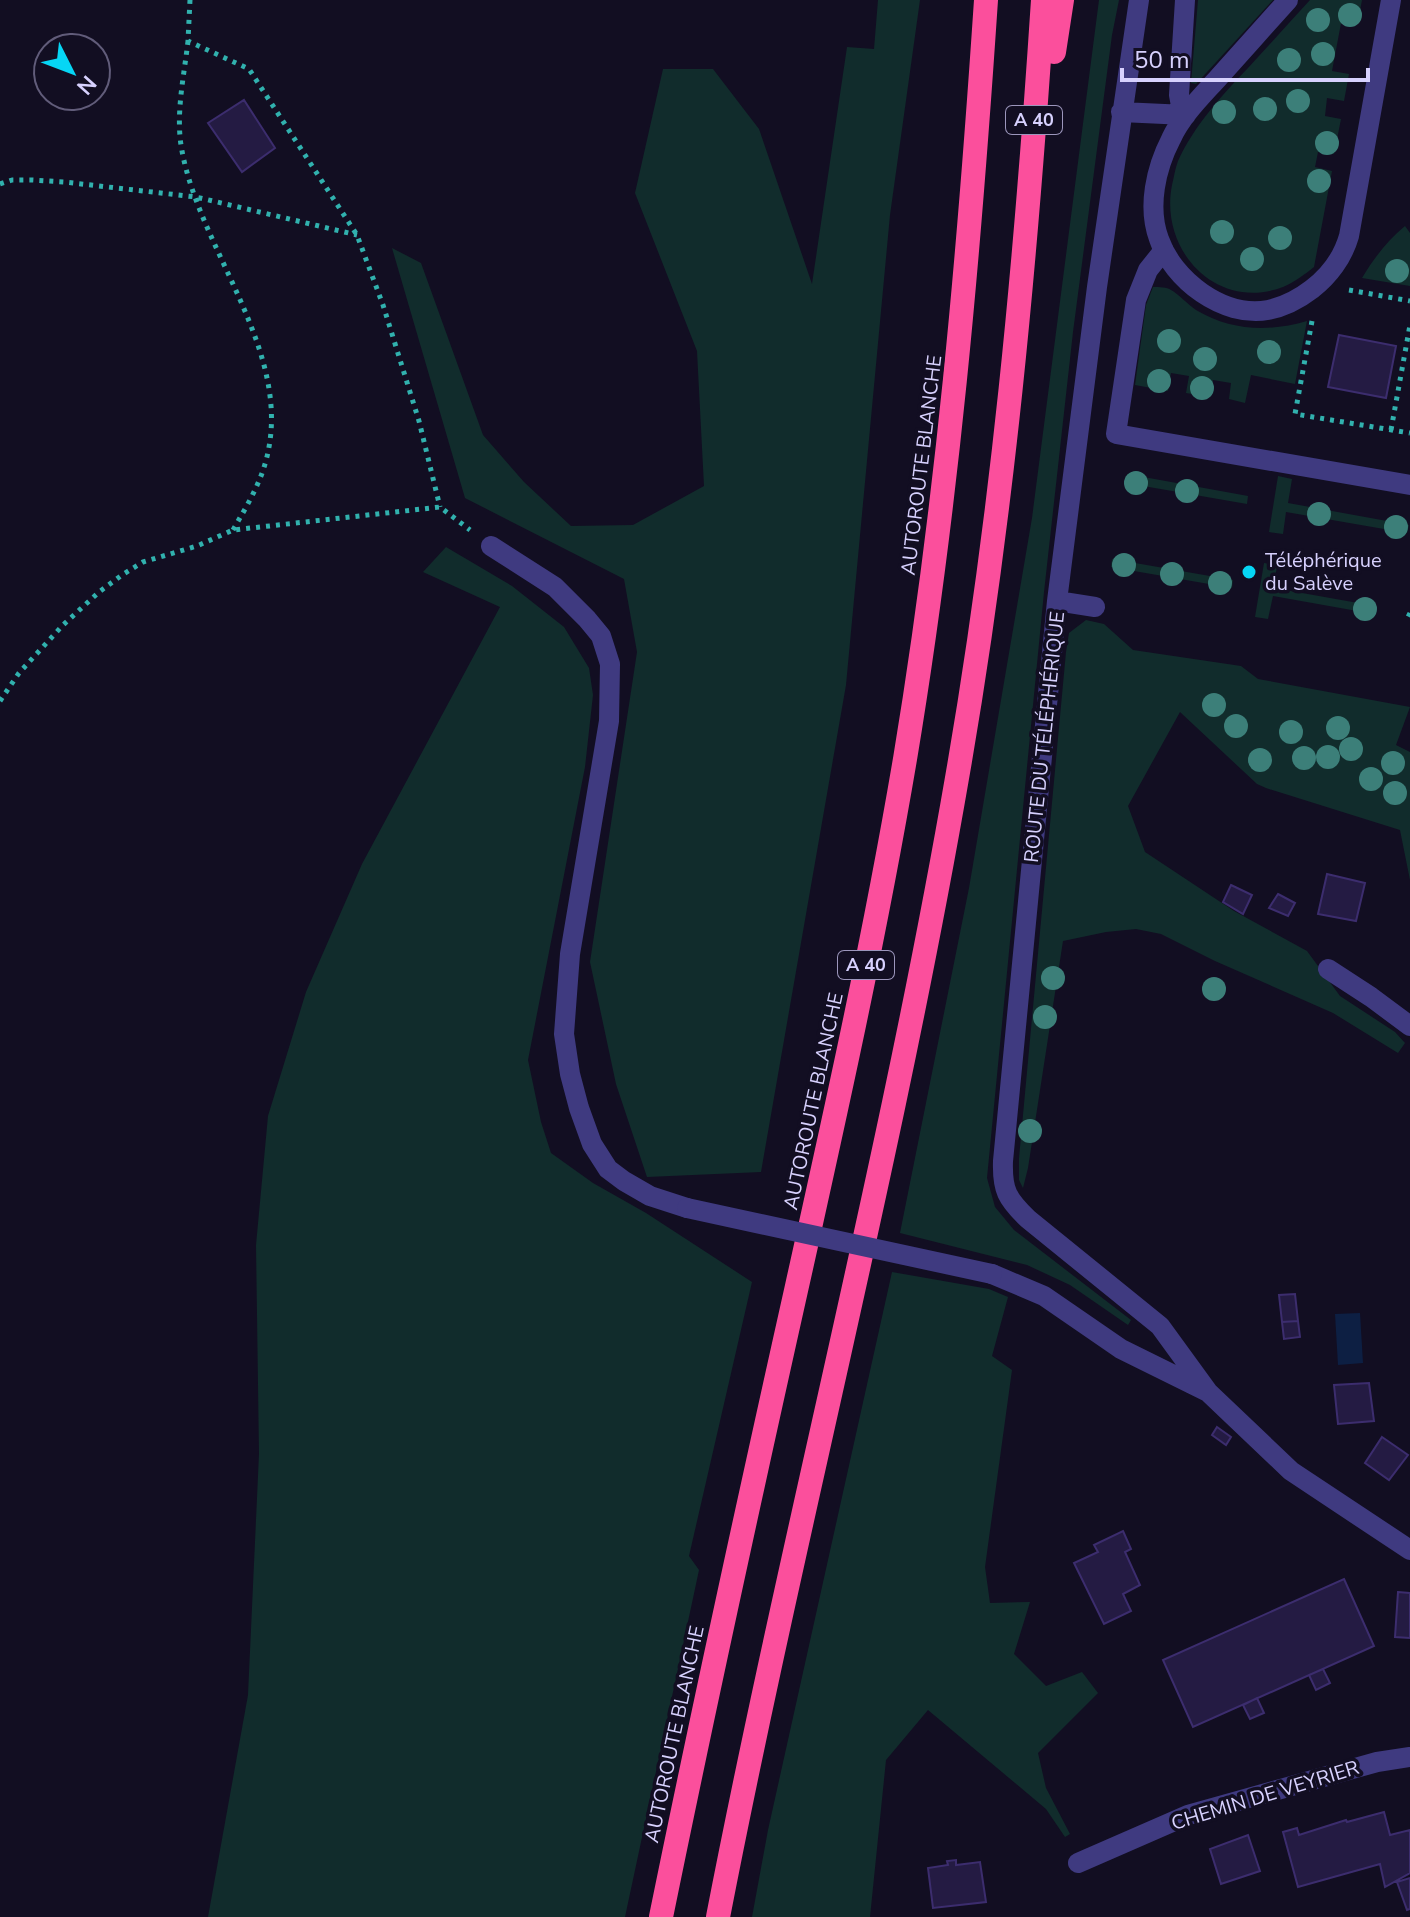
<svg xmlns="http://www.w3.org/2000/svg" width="1410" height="1917" viewBox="0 0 1410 1917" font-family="'Nunito Sans',sans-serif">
<rect width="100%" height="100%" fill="#120e22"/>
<path fill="#112c2c" d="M878,0H920L890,215L846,685L761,1172L647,1177L616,1084L590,962L637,652L624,579L465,498L392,248L421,263L483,435L524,482L571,526L633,525L704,486L697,351L635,193L663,69H713L759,129L812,284L847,47L874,49Z
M1099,0H1119L1112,35L1073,332L1044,592L987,1178L995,1207L1014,1230L1131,1320L1128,1325L1070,1285L1027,1265L900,1233L969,888L1032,518Z
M1198,0H1273L1196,84L1191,83Z
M1310,0H1362L1358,21L1342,18L1332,71L1349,74L1344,101L1327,98L1325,116L1341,119L1334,154L1318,152L1315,167L1332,171L1314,267C1305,274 1295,282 1283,287C1217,312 1159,251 1172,185C1174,177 1175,169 1178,161C1194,126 1221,96 1248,68C1269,45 1289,23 1310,0Z
M1405,226L1410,233V286L1362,278C1374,258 1387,241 1405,226Z
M1153,287C1159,287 1167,287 1171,290C1180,295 1187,304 1196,310C1231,331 1270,332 1307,321L1295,384L1251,375L1245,403L1229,399L1231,383L1213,380L1210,397L1186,393L1189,376L1171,373L1168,391L1135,385L1146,305Z
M1127,474L1248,496L1247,504L1126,483Z
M1278,476L1292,479L1288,503L1409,525L1407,533L1286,512L1283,534L1269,532Z
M446,547L512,586L564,627L589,668L593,695L585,767L528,1060L541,1122L551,1153L593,1183L646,1213L752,1282L689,1556L699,1570L625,1917H208L248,1695L259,1454L256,1245L268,1116L306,992L362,864L500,607L423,572Z
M1112,559L1233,580L1232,588L1111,567Z
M1264,563L1277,565L1274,588L1375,606L1374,614L1273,596L1268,619L1255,617Z
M1086,620L1104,624L1133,650L1241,666L1258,679L1410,707L1396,745L1410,752V880L1400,830L1266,788L1257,784L1180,712L1128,806L1145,852L1234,911L1307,951L1340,996L1395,1032L1405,1043L1398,1053L1333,1013L1215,961L1161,934L1136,929L1106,932L1063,941L1028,1168L1023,1188L1019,1180V1158L1066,652L1069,633Z
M892,1272L989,1289L1008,1297L992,1356L1012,1370L985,1567L990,1603L1030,1602L1014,1654L1046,1686L1082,1672L1098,1693L1038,1753L1046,1788L1070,1834L1065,1837L1046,1809L928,1710L886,1760L870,1917H752L768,1830Z"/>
<path fill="#0d1f43" d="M1360,1313L1363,1363L1338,1365L1335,1314Z"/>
<path fill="#241b43" stroke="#3c2d6e" stroke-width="2" d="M244,100L275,148L242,172L208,123Z
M1339,335L1396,346L1386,398L1328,387Z
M1327,874L1365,883L1356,921L1318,914Z
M1231,885L1252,895L1243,914L1223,902Z
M1278,894L1295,903L1288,916L1269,908Z
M1295,1294L1298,1321L1282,1322L1279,1295Z
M1298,1321L1300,1337L1284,1339L1282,1322Z
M1369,1383L1374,1421L1338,1424L1334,1385Z
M1217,1427L1231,1437L1226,1445L1212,1435Z
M1382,1437L1408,1455L1389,1480L1365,1463Z
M1123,1531L1131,1549L1125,1552L1140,1585L1123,1594L1131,1611L1104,1624L1074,1563L1098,1552L1094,1545Z
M1344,1579L1374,1646L1193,1727L1163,1660Z
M1398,1592L1410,1593V1638L1395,1637Z
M1323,1669L1330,1683L1316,1690L1309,1675Z
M1257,1698L1264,1713L1250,1719L1243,1705Z
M1384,1812L1390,1835L1410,1830V1873L1385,1887L1380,1864L1298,1887L1283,1832L1297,1828L1299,1835L1346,1820L1347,1822Z
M1248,1835L1260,1871L1221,1884L1210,1849Z
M956,1860V1865L980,1862L986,1902L933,1908L928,1868L948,1865L947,1861Z
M1410,1878V1909L1407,1910L1397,1882Z"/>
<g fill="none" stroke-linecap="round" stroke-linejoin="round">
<path stroke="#31b1ae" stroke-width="5" stroke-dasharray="4 6" stroke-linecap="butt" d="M190,0L188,41L249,69L357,235L383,305L419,421L440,507
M188,41C184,77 175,115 182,151C201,254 297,356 265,464C258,488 245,509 233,530
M0,184L12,180H32L64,182L196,197L357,235
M1349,290L1410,301
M1312,321L1295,414L1410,433
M1391,430L1410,325
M1410,613L1408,617L1410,618
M0,701L19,673L63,625L99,592L122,575L143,562L197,546L233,530L440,507L470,530"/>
<path stroke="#3f3a80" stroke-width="20" d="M1139,0L1097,287L1057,601L1003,1161C1002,1190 1007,1199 1028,1219L1160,1326L1208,1392
M1185,0L1179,95L1181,106L1186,115
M1288,0C1265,26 1242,51 1219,77C1202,96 1182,115 1171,139C1156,168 1147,207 1159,239C1173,280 1223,318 1268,310C1283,307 1299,299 1312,289C1329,276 1343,257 1349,236L1391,0
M1121,112L1186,115
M1164,250L1148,270L1136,300L1116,434L1410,485
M491,546L555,587L587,619L601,636L610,664L609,721L570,954L564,1034L570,1074L579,1108L592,1144L608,1169L624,1181L650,1196L687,1208
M1057,601L1095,607
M1328,969L1371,997L1410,1026
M992,1274L1044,1296L1121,1349L1208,1392L1291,1471L1410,1550
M1078,1863L1188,1815L1377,1762L1410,1757"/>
<path stroke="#fb4f9c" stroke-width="24" d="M1054,52L1062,0
M661,1917C704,1706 750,1496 797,1286C836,1111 875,936 905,759C947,507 969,254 986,0
M718,1917C792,1536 891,1160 957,778C1002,521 1026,260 1043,0"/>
<path stroke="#3f3a80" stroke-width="20" d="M687,1208L992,1274"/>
</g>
<g fill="#3c7f79">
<circle cx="1350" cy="15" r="12"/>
<circle cx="1318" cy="20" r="12"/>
<circle cx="1323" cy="54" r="12"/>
<circle cx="1289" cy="60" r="12"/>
<circle cx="1298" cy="101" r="12"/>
<circle cx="1265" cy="109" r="12"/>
<circle cx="1224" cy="112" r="12"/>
<circle cx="1327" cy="143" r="12"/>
<circle cx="1319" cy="181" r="12"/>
<circle cx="1222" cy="232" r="12"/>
<circle cx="1280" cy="238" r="12"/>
<circle cx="1252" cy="259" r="12"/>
<circle cx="1397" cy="271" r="12"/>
<circle cx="1169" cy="341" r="12"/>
<circle cx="1269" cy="352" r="12"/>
<circle cx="1205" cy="359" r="12"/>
<circle cx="1159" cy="381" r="12"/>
<circle cx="1202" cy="388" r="12"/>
<circle cx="1136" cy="483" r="12"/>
<circle cx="1187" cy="491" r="12"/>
<circle cx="1319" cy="514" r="12"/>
<circle cx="1396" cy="527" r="12"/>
<circle cx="1124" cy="565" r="12"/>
<circle cx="1172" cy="574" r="12"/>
<circle cx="1220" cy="583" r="12"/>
<circle cx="1365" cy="609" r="12"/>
<circle cx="1214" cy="705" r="12"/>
<circle cx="1236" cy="726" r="12"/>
<circle cx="1338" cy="728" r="12"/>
<circle cx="1291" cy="732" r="12"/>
<circle cx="1351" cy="749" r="12"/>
<circle cx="1328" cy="757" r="12"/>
<circle cx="1304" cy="758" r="12"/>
<circle cx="1260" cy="760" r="12"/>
<circle cx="1393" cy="763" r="12"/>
<circle cx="1371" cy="779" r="12"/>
<circle cx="1395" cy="793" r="12"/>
<circle cx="1053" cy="978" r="12"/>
<circle cx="1214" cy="989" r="12"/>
<circle cx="1045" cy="1017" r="12"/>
<circle cx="1030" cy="1131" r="12"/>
</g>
<circle fill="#06d6f5" stroke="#120e22" stroke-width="3" cx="1249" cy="572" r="8"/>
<g text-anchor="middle" stroke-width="7" stroke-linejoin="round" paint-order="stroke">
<g fill="#120e22" stroke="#9c96bc" stroke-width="2">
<rect x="1006" y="106" width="56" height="28" rx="6"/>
<rect x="838" y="951" width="56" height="28" rx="6"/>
</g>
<g font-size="18" font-weight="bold" fill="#d7d1fe">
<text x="1034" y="126">A 40</text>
<text x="866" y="971">A 40</text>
</g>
<g font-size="20" fill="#d7d1fe" stroke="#120e22">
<text transform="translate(921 465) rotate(-83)" y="7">AUTOROUTE BLANCHE</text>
<text transform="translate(1044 737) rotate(-84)" y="7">ROUTE DU TÉLÉPHÉRIQUE</text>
<text transform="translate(813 1101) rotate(-78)" y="7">AUTOROUTE BLANCHE</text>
<text transform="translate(674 1734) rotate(-78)" y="7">AUTOROUTE BLANCHE</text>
<text transform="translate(1265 1795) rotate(-17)" y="7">CHEMIN DE VEYRIER</text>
</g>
<g font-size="20" fill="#d7d1fe" stroke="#120e22" text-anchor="start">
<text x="1265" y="567">Téléphérique<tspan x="1265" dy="23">du Salève</tspan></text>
</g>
</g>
<g transform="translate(72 72) rotate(132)"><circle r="38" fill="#120e22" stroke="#615c7a" stroke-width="2"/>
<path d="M0-6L14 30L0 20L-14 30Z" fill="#06d6f5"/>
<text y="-12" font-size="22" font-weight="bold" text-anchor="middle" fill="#d7d1fe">N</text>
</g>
<path d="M1122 68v12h246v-12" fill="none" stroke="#d7d1fe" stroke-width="4"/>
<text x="1134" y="68" font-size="24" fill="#d7d1fe" stroke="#120e22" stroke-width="6" paint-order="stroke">50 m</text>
</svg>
